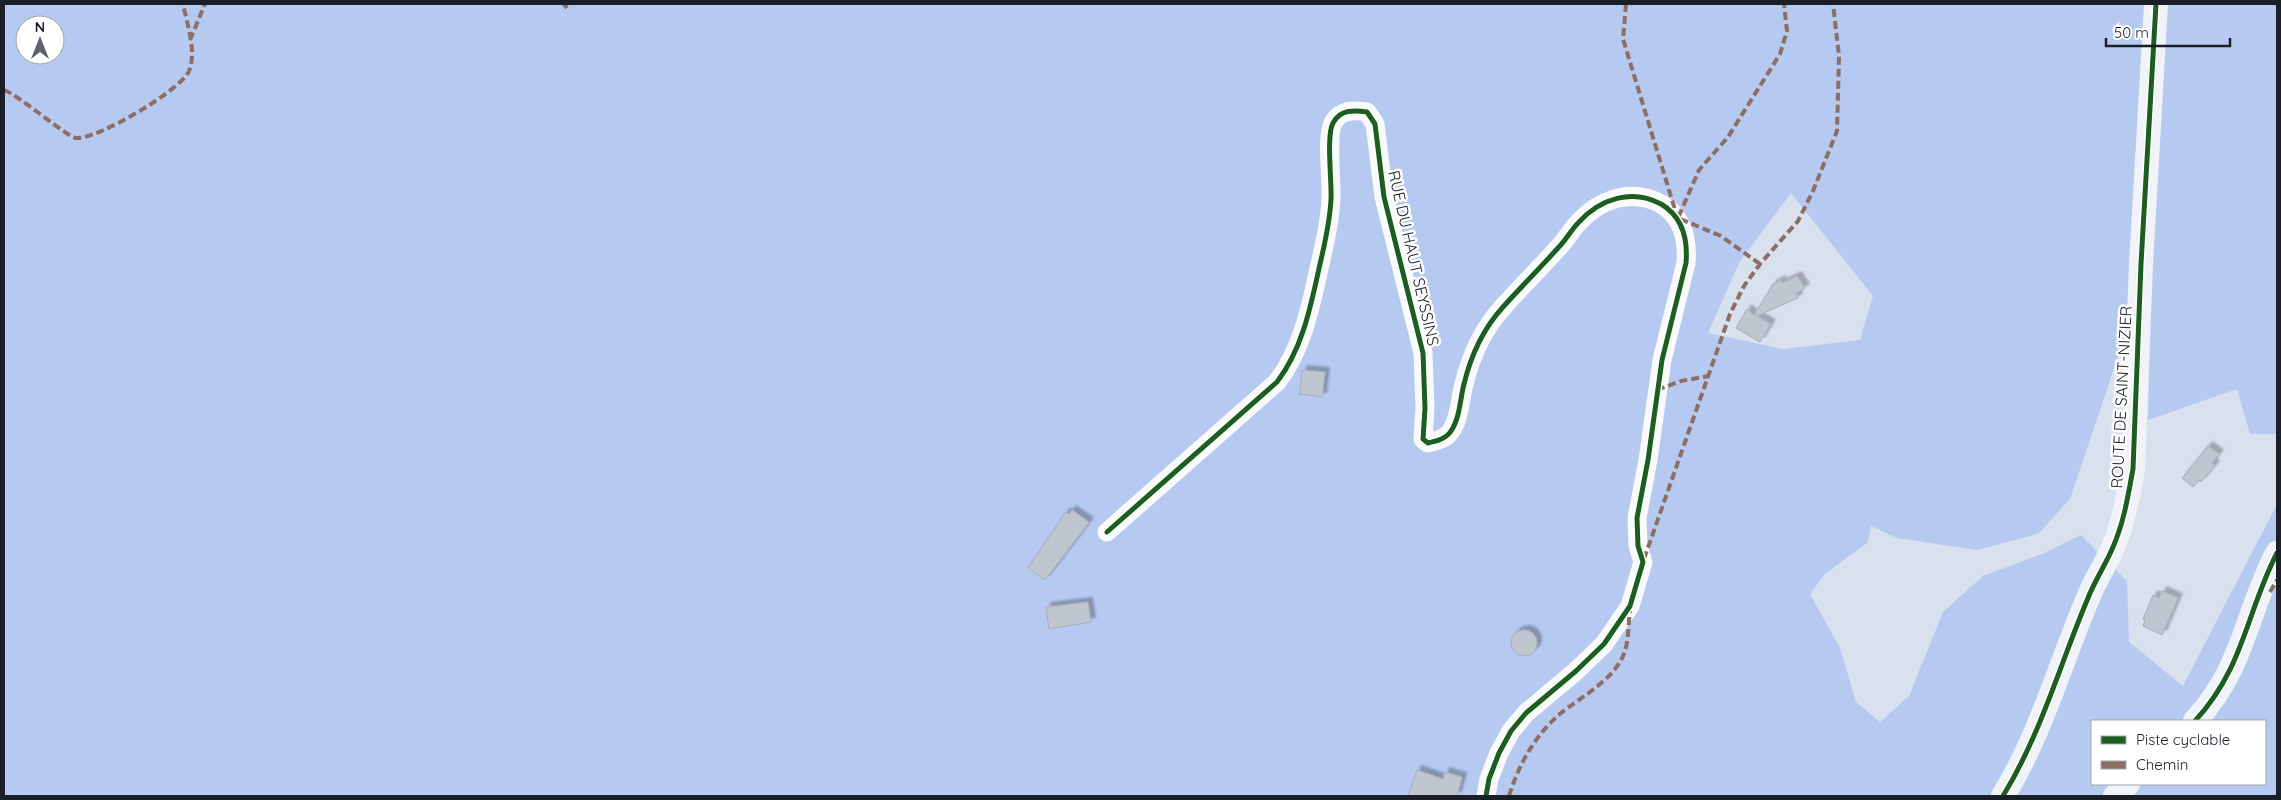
<svg xmlns="http://www.w3.org/2000/svg" width="2281" height="800" viewBox="0 0 2281 800" font-family="Quicksand,sans-serif">
<defs>
<filter id="shadow"><feDropShadow dx="4.5" dy="-4.5" stdDeviation="1" flood-color="#0004"/></filter>
</defs>
<rect width="100%" height="100%" fill="#dae1ee"/>
<path fill="#b5c9f1" fill-rule="evenodd" d="M4,4H2277V434H2250L2237,389L2148,420L2150,330L2129,324L2070,499L2038,534L1977,550L1897,538L1871,526L1868,542L1825,574L1810,594L1840,648L1856,702L1880,722L1909,696L1943,612L1983,576L2045,553L2081,535L2127,581L2129,642L2183,686L2277,504V796H4ZM25,25H55V55H25ZM1791,193L1873,296L1860,340L1783,349L1708,333L1740,261ZM2092,721H2265V784H2092Z"/>
<path fill="#c0c6d0" stroke="#a8aeb8" filter="url(#shadow)" d="M1797,276L1805,288L1797,293L1798,298L1757,316L1771,324L1760,342L1736,328L1747,309L1754,315L1773,284L1781,280L1782,283Z
M1302,370L1325,372L1322,397L1300,394Z
M2208,446L2219,454L2212,463L2215,465L2201,482L2199,480L2193,487L2182,478Z
M1072,510L1089,522L1045,580L1028,568L1066,512L1069,514Z
M2162,591L2178,598L2162,635L2143,626L2145,620L2143,619L2153,595L2159,598Z
M1088,602L1091,622L1049,629L1046,607Z
M1511 643a13 13 0 1 1 26 0a13 13 0 1 1-26 0Z
M1417,770L1443,779L1445,772L1462,777L1457,796H1408Z"/>
<g fill="none" stroke-linecap="round" stroke-linejoin="round">
<path stroke="#f9fafc" stroke-width="19" d="M1107,532L1277,382C1303,348 1311,305 1320,264C1325,243 1330,221 1331,199C1332,182 1326,136 1333,123C1340,109 1355,110 1367,112L1375,124L1384,197L1423,353L1425,408L1423,439L1428,443C1436,441 1446,439 1451,431C1460,418 1460,399 1464,384C1471,355 1483,329 1503,307C1521,287 1540,268 1558,248C1566,240 1571,230 1579,222C1600,199 1632,188 1661,204C1683,217 1688,239 1686,263L1662,360L1648,460L1637,518L1638,546L1643,562L1630,606L1604,644L1576,671L1526,713L1511,731L1499,753L1489,779L1486,796"/>
<path stroke="#f0f3f7" stroke-width="24" d="M2195,721C2244,668 2246,613 2277,553
M2003,796C2041,734 2060,664 2088,598C2095,580 2106,564 2113,547C2124,522 2128,496 2133,469L2141,264L2156,4
M2115,796L2128,784"/>
<path stroke="#8d6e63" stroke-width="4" stroke-dasharray="8 4" stroke-linecap="butt" d="M564,4L567,8
M1626,4L1623,39L1676,213
M190,40L205,4
M4,90C20,96 67,137 76,138C97,140 181,90 189,71C197,52 187,24 183,4
M1760,264L1721,236L1678,218L1699,170L1728,137L1780,54L1787,31L1784,4
M1657,390L1681,381L1709,376
M1644,559L1730,314L1744,286L1760,264L1798,221L1813,191L1837,131L1839,56L1833,4
M2270,592L2277,580
M1509,796C1519,764 1535,735 1561,713C1581,697 1612,681 1623,656C1629,643 1628,626 1630,611"/>
<defs>
<path id="cycleway" d="M1107,532L1277,382C1303,348 1311,305 1320,264C1325,243 1330,221 1331,199C1332,182 1326,136 1333,123C1340,109 1355,110 1367,112L1375,124L1384,197L1423,353L1425,408L1423,439L1428,443C1436,441 1446,439 1451,431C1460,418 1460,399 1464,384C1471,355 1483,329 1503,307C1521,287 1540,268 1558,248C1566,240 1571,230 1579,222C1600,199 1632,188 1661,204C1683,217 1688,239 1686,263L1662,360L1648,460L1637,518L1638,546L1643,562L1630,606L1604,644L1576,671L1526,713L1511,731L1499,753L1489,779L1486,796
M2195,721C2244,668 2246,613 2277,553
M2003,796C2041,734 2060,664 2088,598C2095,580 2106,564 2113,547C2124,522 2128,496 2133,469L2141,264L2156,4"/>
</defs>
<use href="#cycleway" stroke="#fff" stroke-width="8"/>
<use href="#cycleway" stroke="#1b5e20" stroke-width="5"/>
</g>
<g text-anchor="middle" stroke-width="5" stroke-linejoin="round" paint-order="stroke">
<g font-size="16" fill="#1a1e26" stroke="#fff">
<text transform="translate(1414 258) rotate(77)" y="6">RUE DU HAUT SEYSSINS</text>
<text transform="translate(2121 397) rotate(-87)" y="6">ROUTE DE SAINT-NIZIER</text>
</g>
</g>
<rect width="2281" height="800" fill="none" stroke="#1a1e26" stroke-width="10"/>
<rect x="2091" y="720" width="175" height="65" fill="#ffffff" stroke="#a3a5a8"/>
<rect x="2101" y="736" width="25" height="8" fill="#1b5e20" stroke="#a3a5a8"/>
<text x="2136" y="745" font-size="15" fill="#1a1e26">Piste cyclable</text>
<rect x="2101" y="761" width="25" height="8" fill="#8d6e63" stroke="#a3a5a8"/>
<text x="2136" y="770" font-size="15" fill="#1a1e26">Chemin</text>
<g transform="translate(40 40)"><circle r="24" fill="#ffffff" stroke="#a3a5a8"/>
<path d="M0-4L9 19L0 12L-9 19Z" fill="#5d626c"/>
<text y="-8" font-size="14" font-weight="bold" text-anchor="middle" fill="#1a1e26">N</text>
</g>
<path d="M2106 38v8h124v-8" fill="none" stroke="#1a1e26" stroke-width="2.5"/>
<text x="2114" y="38" font-size="15" fill="#1a1e26" stroke="#ffffff" stroke-width="4" paint-order="stroke">50 m</text>
</svg>
